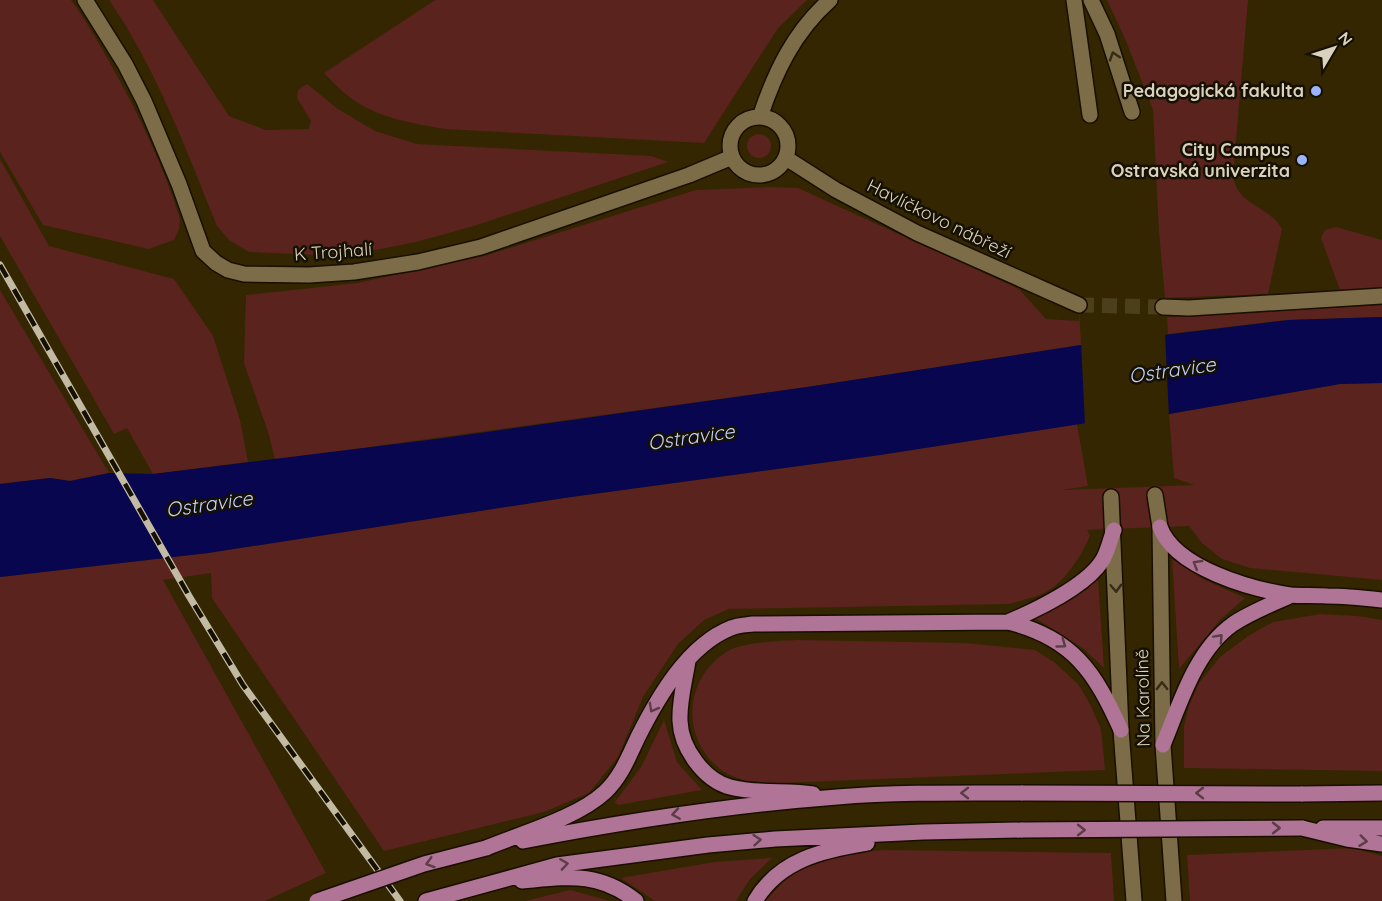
<svg xmlns="http://www.w3.org/2000/svg" width="1382" height="901" viewBox="0 0 1382 901" font-family="Quicksand,sans-serif">
<rect width="100%" height="100%" fill="#332600"/>
<path fill="#5a231d" d="M0,0H71C86,20 98,42 110,63C138,113 163,164 180,219L179,229L174,240L149,249L43,225L0,152Z
M109,0H153L229,116L266,130L309,129L311,121L297,98L298,90L307,84L338,109L375,131L417,144L652,156L668,162L474,226L416,242L376,250L317,255L249,252L229,240L217,226C185,147 157,70 109,0Z
M435,0H807L778,28L704,143L445,129C411,123 376,118 348,96C339,89 332,81 324,73Z
M1107,0H1248L1233,176C1237,206 1270,206 1282,229L1268,294L1165,298L1159,232L1153,110L1126,41Z
M747 146a12 12 0 1 1 24 0a12 12 0 1 1-24 0Z
M0,159L49,246L174,279L213,336L240,420L248,462L153,474L127,428L114,434L0,236Z
M769,187L798,188L1019,289L1046,319L1079,321V305L1081,345L807,387L275,460L269,435L244,363L246,295L357,283L484,256L696,190Z
M1336,227L1382,240V290H1340L1321,238L1325,230Z
M0,290L109,473L70,481L50,478L0,484Z
M1382,305V317L1288,320L1168,334L1167,317Z
M1382,383V580L1250,568L1222,559L1202,543L1189,526L1087,530L1090,535C1083,554 1065,582 1046,592C1036,598 1021,600 1009,604L729,609L704,620L678,644L643,697L618,757L589,793L544,812L384,851L212,598L211,573L163,580L326,873L265,901H0V577L208,553L564,498L880,455L1077,424L1088,486L1062,490L1194,485L1174,478L1169,414L1340,384Z
M1172,559L1205,580L1245,598L1221,619L1179,669Z
M1098,579L1104,668L1084,649L1035,618C1059,607 1080,597 1098,579Z
M1320,614L1357,616L1382,620V771L1184,768V726L1189,706L1199,683L1220,657L1248,636L1273,622Z
M797,640L965,643L1035,650L1054,662L1078,684L1090,704L1101,729L1105,770L754,784C744,780 729,776 720,769C680,738 684,677 728,651C743,642 779,641 797,640Z
M664,720L677,762L702,790L618,805L615,802L641,767Z
M1353,848L1382,856V901H1190L1187,855Z
M883,850L1111,853L1114,901H766C801,857 830,855 883,850Z
M772,858L750,879L736,901H655L621,878L714,862Z
M570,890L610,901H525Z"/>
<path fill="#07064f" d="M1382,317V383L1340,384L1169,414L1138,415L880,455L564,498L208,553L0,577V484L50,478L70,481L109,473L153,474L444,438L807,387L1081,345L1288,320Z"/>
<path fill="#332600" d="M1165,332L1169,417L1138,418L1085,426L1081,342Z"/>
<g fill="none" stroke-linecap="round" stroke-linejoin="round">
<path stroke="#4c401c" stroke-width="15" stroke-dasharray="15 8" stroke-linecap="butt" d="M1079,305L1163,307"/>
<defs>
<path id="minor" d="M85,0L125,64L144,101L179,184L203,251L216,263L228,270L244,274L309,275L354,272L418,262L481,247L689,175L732,157
M1074,0L1090,115
M1091,0L1107,34L1132,112
M730 146a29 29 0 1 1 58 0a29 29 0 1 1-58 0Z
M760,117C775,72 794,32 830,0
M786,158L836,190L917,233L1079,305
M1163,307L1189,308L1382,296
M1155,495L1160,527L1163,745L1174,901
M1111,497L1121,730L1134,901"/>
<path id="major" d="M1160,527C1175,568 1251,589 1290,595C1302,596 1315,595 1327,596C1345,596 1364,598 1382,600
M1008,622C1036,610 1086,586 1102,561C1108,552 1110,539 1114,530
M688,661C685,681 679,701 680,721C681,748 704,780 730,787C754,794 787,790 813,794
M1163,745C1180,704 1195,651 1233,624C1251,612 1272,604 1292,595
M1301,794L1382,793
M1302,828L1347,839L1382,844
M1323,828H1382
M523,841C627,821 731,805 837,797C899,792 961,793 1023,793
M486,848C522,833 577,818 605,792C621,777 629,756 638,737C658,697 688,645 731,628C738,625 746,625 753,624L1008,622C1073,638 1095,672 1121,730
M522,881C567,877 598,871 636,901
M426,901L557,865L708,845L775,839L923,832L1023,830
M755,901C779,860 823,850 867,843"/>
</defs>
<use href="#minor" stroke="#190f00" stroke-width="18"/>
<use href="#major" stroke="#190f00" stroke-width="18"/>
<use href="#minor" stroke="#7c6d48" stroke-width="15"/>
<use href="#major" stroke="#b07497" stroke-width="15"/>
<defs>
<path id="rail" d="M0,265L189,596L243,685L400,901"/>
</defs>
<use href="#rail" stroke="#c2baa3" stroke-width="7"/>
<use href="#rail" stroke="#161003" stroke-width="4.5" stroke-dasharray="14" stroke-linecap="butt"/>
<defs>
<path id="major-bridge" d="M1023,793L1301,794
M1023,830L1302,828
M317,901L424,864L486,848"/>
</defs>
<use href="#major-bridge" stroke="#190f00" stroke-width="18" stroke-linecap="butt"/>
<use href="#major-bridge" stroke="#b07497" stroke-width="15"/>
</g>
<defs><path id="oneway-chevron" d="M-2-3.5L2.5 0L-2 3.5" fill="none" stroke-width="1.6" stroke-linecap="round" stroke-linejoin="round" transform="scale(1.5)"/></defs>
<g stroke="#352c18">
<use href="#oneway-chevron" transform="translate(1114 56) rotate(-108)"/>
<use href="#oneway-chevron" transform="translate(1116 588) rotate(88)"/>
<use href="#oneway-chevron" transform="translate(1162 686) rotate(-91)"/>
</g>
<g stroke="#5b3d46">
<use href="#oneway-chevron" transform="translate(1197 564) rotate(-149)"/>
<use href="#oneway-chevron" transform="translate(1219 638) rotate(-47)"/>
<use href="#oneway-chevron" transform="translate(1062 644) rotate(36)"/>
<use href="#oneway-chevron" transform="translate(653 708) rotate(119)"/>
<use href="#oneway-chevron" transform="translate(965 793) rotate(180)"/>
<use href="#oneway-chevron" transform="translate(1200 793) rotate(-180)"/>
<use href="#oneway-chevron" transform="translate(676 814) rotate(171)"/>
<use href="#oneway-chevron" transform="translate(1276 828)"/>
<use href="#oneway-chevron" transform="translate(1081 830)"/>
<use href="#oneway-chevron" transform="translate(757 840) rotate(-5)"/>
<use href="#oneway-chevron" transform="translate(1363 841) rotate(7)"/>
<use href="#oneway-chevron" transform="translate(430 863) rotate(164)"/>
<use href="#oneway-chevron" transform="translate(564 864) rotate(-8)"/>
</g>
<g fill="#9cb4fd" stroke="#161003" stroke-width="2">
<circle cx="1316" cy="91" r="6"/>
<circle cx="1302" cy="160" r="6"/>
</g>
<g text-anchor="middle" stroke-width="5" stroke-linejoin="round" paint-order="stroke">
<g font-size="18" font-weight="bold" fill="#d9d2be" stroke="#161003" text-anchor="end">
<text x="1304" y="97">Pedagogická fakulta</text>
<text x="1290" y="156">City Campus<tspan x="1290" dy="21">Ostravská univerzita</tspan></text>
</g>
<g font-size="18" fill="#d9d2be" stroke="#161003">
<text transform="translate(939 219) rotate(26)" y="6">Havlíčkovo nábřeží</text>
<text transform="translate(333 252) rotate(-4)" y="6">K Trojhalí</text>
<text transform="translate(1143 698) rotate(-91)" y="6">Na Karolíně</text>
</g>
<g font-size="20" font-style="italic" fill="#c1d1fb" stroke="#161003">
<text transform="translate(1172 370) rotate(-8)" y="7">Ostravice</text>
<text transform="translate(691 437) rotate(-8)" y="7">Ostravice</text>
<text transform="translate(209 504) rotate(-8)" y="7">Ostravice</text>
</g>
</g>
<g transform="translate(1334 48) rotate(51)" stroke="#161003" stroke-width="4.5" paint-order="stroke">
<path d="M0-4.5L10 22L0 15L-10 22Z" fill="#d9d2be"/>
<text y="-9" font-size="16" font-weight="bold" text-anchor="middle" fill="#d9d2be">N</text>
</g>
</svg>
